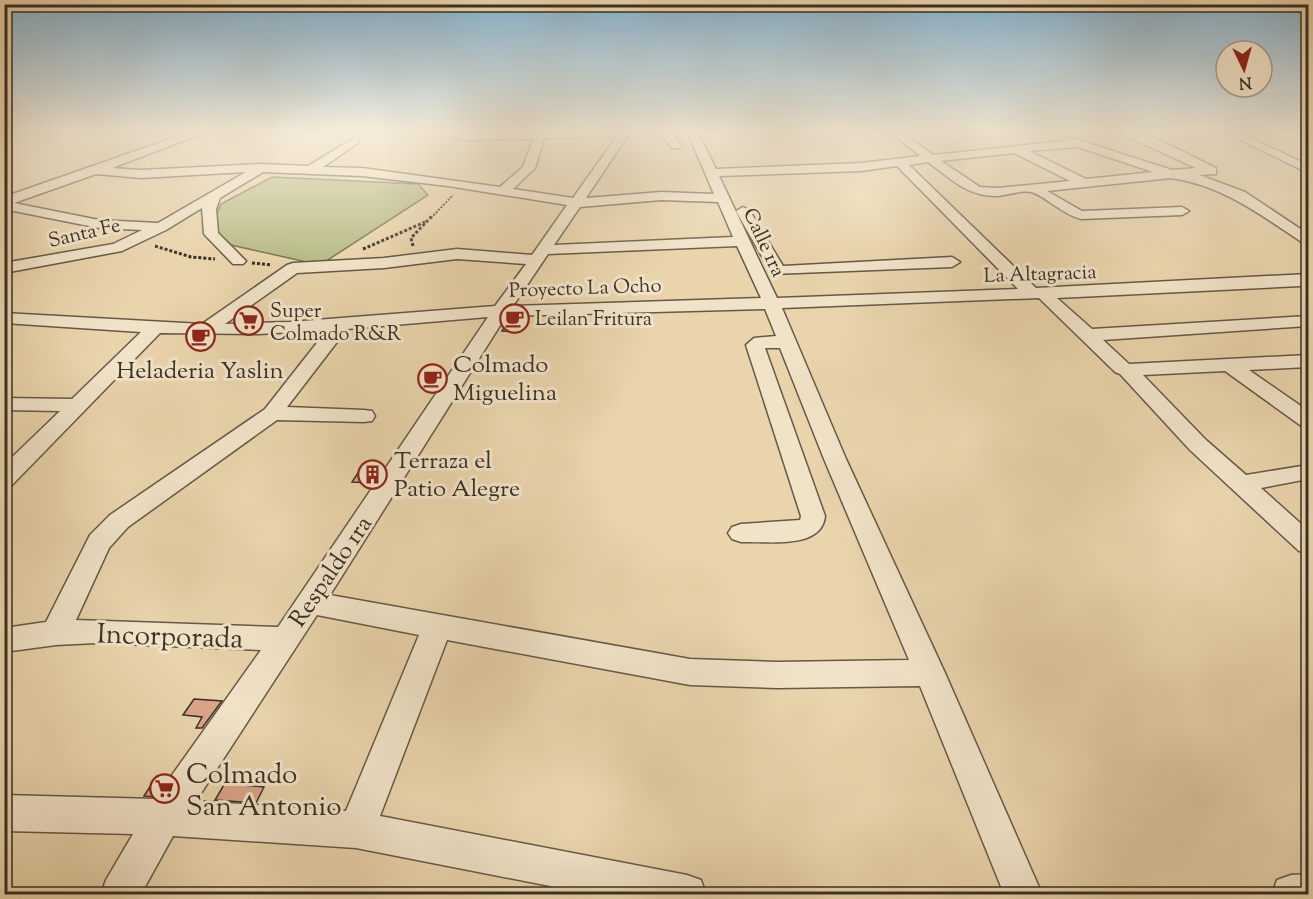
<svg xmlns="http://www.w3.org/2000/svg" width="1313" height="899" viewBox="0 0 1313 899" font-family="'Sorts Mill Goudy',serif">
<rect width="100%" height="100%" fill="#e9d4ab"/>
<filter id="stains"><feTurbulence type="fractalNoise" baseFrequency=".00333" numOctaves="4"/><feColorMatrix values="0 0 0 0 .2 0 0 0 0 .09 0 0 0 0 .02 0 0 0 .5 -.17"/></filter>
<radialGradient id="worn" r=".72"><stop offset=".6" stop-color="#630" stop-opacity="0"/><stop offset="1" stop-color="#630" stop-opacity=".3"/></radialGradient>
<path fill="#b9bc87" stroke="#797656" stroke-width="1.5" d="M272,177L418,184L428,195L320,265L231,245L212,226L221,204Z"/>
<path fill="#daa589" stroke="#393026" stroke-width="1.5" d="M510,318H528L519,332L502,331Z
M361,468L382,469L373,483L352,482Z
M194,699L222,701L202,728H196L202,717L183,715Z
M157,776L168,777L154,797L144,796Z
M225,783L264,787L256,803L215,800Z"/>
<g fill="none" stroke-linecap="round" stroke-linejoin="round">
<defs>
<path id="minor" d="M193,131H209L112,168L141,170L261,164L308,166L354,138L358,139V143L323,167L362,168L500,187L523,167L533,139L465,140L455,137L456,131H466V134L631,131L586,198L661,192L714,194L687,131H697L716,169L861,163L920,156L889,131H901L933,155L1064,141L1065,138L1069,137L1172,170L1196,168L1115,131C1151,131 1184,153 1216,168V174L1199,175L1245,192L1308,234V244L1303,243C1261,215 1222,185 1171,178L1047,191L1082,211L1182,207L1189,211L1182,215L1081,219C1063,215 1044,195 1031,192C1022,190 1008,195 998,196C968,197 951,179 928,162L909,165L1036,288L1308,274V284L1301,286L1057,298L1092,329L1308,316V326L1103,340L1129,364L1308,355V367L1249,370L1308,411V426L1300,425L1225,371L1143,375L1206,440L1246,475L1308,465V479L1261,488L1308,530V553L1299,551L1190,450L1120,374L1115,372L1039,298L782,308L846,459L945,673L1042,894H1004L920,686L777,688L690,685L447,640L380,816L687,875L701,880L706,894H591L356,848L173,836L141,894H101L106,880L133,834L4,831V795L155,799L261,650L96,643L56,645L4,652V628L46,622L90,535L110,515L265,409L327,330L259,334L160,333L12,485L4,487V465L60,411L4,410V398L72,399L141,332L4,323V313L202,324L287,265L293,263L384,258L457,249L532,255L567,205L448,186L362,176L263,172L220,198L216,209L218,233L246,261L243,264H233L204,234L202,208L166,230L122,251L4,273V263L113,244L142,230L99,228L4,209V197ZM617,136L573,198L513,189L535,168L544,138ZM1078,147L1153,172L1086,179L1029,151ZM1014,153L1070,181L997,188L980,187L941,161ZM897,166L1018,289L777,298L719,176L861,171ZM246,172L158,223L99,220L14,203L96,174L141,178ZM661,200L718,202L733,237L554,245L580,207ZM737,246L761,298L513,306L548,254ZM457,259L526,264L495,306L290,322L225,324L297,273L384,268ZM765,309L776,336L754,338L746,345L801,516L800,520L741,524L732,527L728,533L732,539L741,542C766,541 822,550 825,516L765,348H780L824,459L909,660L777,662L690,659L330,595L506,316ZM488,317L278,627L76,620L109,548L128,527L277,420L364,422L372,421L375,416L372,411L364,410L287,407L347,329ZM317,615L419,635L346,811L196,801Z
M274,131H292L287,134Z
M643,131L671,133L682,146L680,148H672L663,137Z
M1222,131H1236L1308,165V173Z
M743,207L750,211L783,266L952,257L960,262L952,267L772,274L736,211Z
M1308,874V894H1272L1277,880L1291,875Z"/>
</defs>
<use href="#minor" stroke="#655947" stroke-width="3"/>
<path stroke="#393026" stroke-width="2" stroke-dasharray="2 1.5" stroke-linecap="butt" d="M431,218L453,195"/>
<path stroke="#393026" stroke-width="3" stroke-dasharray="3 2" stroke-linecap="butt" d="M155,246L191,257L215,259
M413,246L411,238L432,216
M363,249L425,222
M252,263L272,265"/>
<use href="#minor" fill="#f1e3c8" fill-rule="evenodd"/>
</g>
<linearGradient id="sky" x2="0" y2="1"><stop stop-color="#88b5d2"/><stop offset="0.51" stop-color="#f5ecd9"/><stop offset="1" stop-color="#f5ecd9" stop-opacity="0"/></linearGradient>
<rect width="1313" height="257" fill="url(#sky)"/>
<defs>
<symbol id="cafe-ring" viewBox="-11 -11 22 22"><circle r="9.5" fill="#f1e3c8" stroke="#8f2418" stroke-width="1.5"/><path d="M-5.5-4.5H6V0H3Q3 3.5 0 3.5H-2.5Q-5.5 3.5-5.5 0ZM3-3.2v2h1.7v-2ZM-6 4.5H4V6H-6Z" fill="#8f2418"/></symbol>
<symbol id="supermarket-ring" viewBox="-11 -11 22 22"><circle r="9.5" fill="#f1e3c8" stroke="#8f2418" stroke-width="1.5"/><path d="M-6-5.5h2.5l.6 2H6L4.5 2H-2.5L-4.4-4H-6ZM-1.5 3.2a1.3 1.3 0 1 0 .1 0ZM3 3.2a1.3 1.3 0 1 0 .1 0Z" fill="#8f2418"/></symbol>
<symbol id="building-ring" viewBox="-11 -11 22 22"><circle r="9.5" fill="#f1e3c8" stroke="#8f2418" stroke-width="1.5"/><path d="M-4-6H4V6H1V3H-1V6H-4ZM-2.5-4.3h1.7v1.8h-1.7ZM.8-4.3h1.7v1.8H.8ZM-2.5-1h1.7V.8h-1.7ZM.8-1h1.7V.8H.8Z" fill="#8f2418"/></symbol>
</defs>
<g fill-rule="evenodd">
<use href="#cafe-ring" x="498" y="302" width="33" height="33"/>
<use href="#supermarket-ring" x="232" y="304" width="33" height="33"/>
<use href="#cafe-ring" x="184" y="320" width="33" height="33"/>
<use href="#cafe-ring" x="416" y="362" width="33" height="33"/>
<use href="#building-ring" x="356" y="458" width="33" height="33"/>
<use href="#supermarket-ring" x="148" y="772" width="33" height="33"/>
</g>
<g text-anchor="middle" stroke-width="6" stroke-linejoin="round" paint-order="stroke">
<g font-size="20" fill="#393026" stroke="#f1e3c8">
<text transform="translate(84 232) rotate(-13)" y="7">Santa Fe</text>
<text transform="translate(765 242) rotate(65)" y="7">Calle 1ra</text>
<text transform="translate(1040 273) rotate(-2)" y="7">La Altagracia</text>
<text transform="translate(585 287) rotate(-2)" y="7">Proyecto La Ocho</text>
</g>
<g font-size="20" fill="#393026" stroke="#f1e3c8" text-anchor="start">
<text x="270" y="317">Super<tspan x="270" dy="23">Colmado R&amp;R</tspan></text>
<text x="535" y="325">Leilan Fritura</text>
</g>
<g font-size="24" fill="#393026" stroke="#f1e3c8" text-anchor="start">
<text x="453" y="372">Colmado<tspan x="453" dy="28">Miguelina</tspan></text>
<text x="200" y="378" text-anchor="middle">Heladeria Yaslin</text>
<text x="394" y="468">Terraza el<tspan x="394" dy="28">Patio Alegre</tspan></text>
</g>
<g font-size="24" fill="#393026" stroke="#f1e3c8">
<text transform="translate(330 571) rotate(-56)" y="8">Respaldo 1ra</text>
</g>
<g font-size="28" fill="#393026" stroke="#f1e3c8">
<text transform="translate(170 635) rotate(2)" y="10">Incorporada</text>
</g>
<g font-size="28" fill="#393026" stroke="#f1e3c8" text-anchor="start">
<text x="186" y="783">Colmado<tspan x="186" dy="32">San Antonio</tspan></text>
</g>
</g>
<rect width="1313" height="899" fill="none" stroke="#e9d4ab" stroke-width="24"/>
<rect x="6" y="6" width="1301" height="887" fill="none" stroke="#393026" stroke-width="3"/>
<rect x="12" y="12" width="1289" height="875" fill="none" stroke="#393026" stroke-width="1.5"/>
<g transform="translate(1244 69) rotate(175)"><circle r="28" fill="#f1e3c8" stroke="#a79b87" stroke-width="1.5"/>
<path d="M0-4.5L10 22L0 15L-10 22Z" fill="#8f2418"/>
<text y="-9" font-size="16" font-weight="bold" text-anchor="middle" fill="#393026">N</text>
</g>
<rect width="100%" height="100%" filter="url(#stains)"/>
<rect width="100%" height="100%" fill="url(#worn)"/>
</svg>
